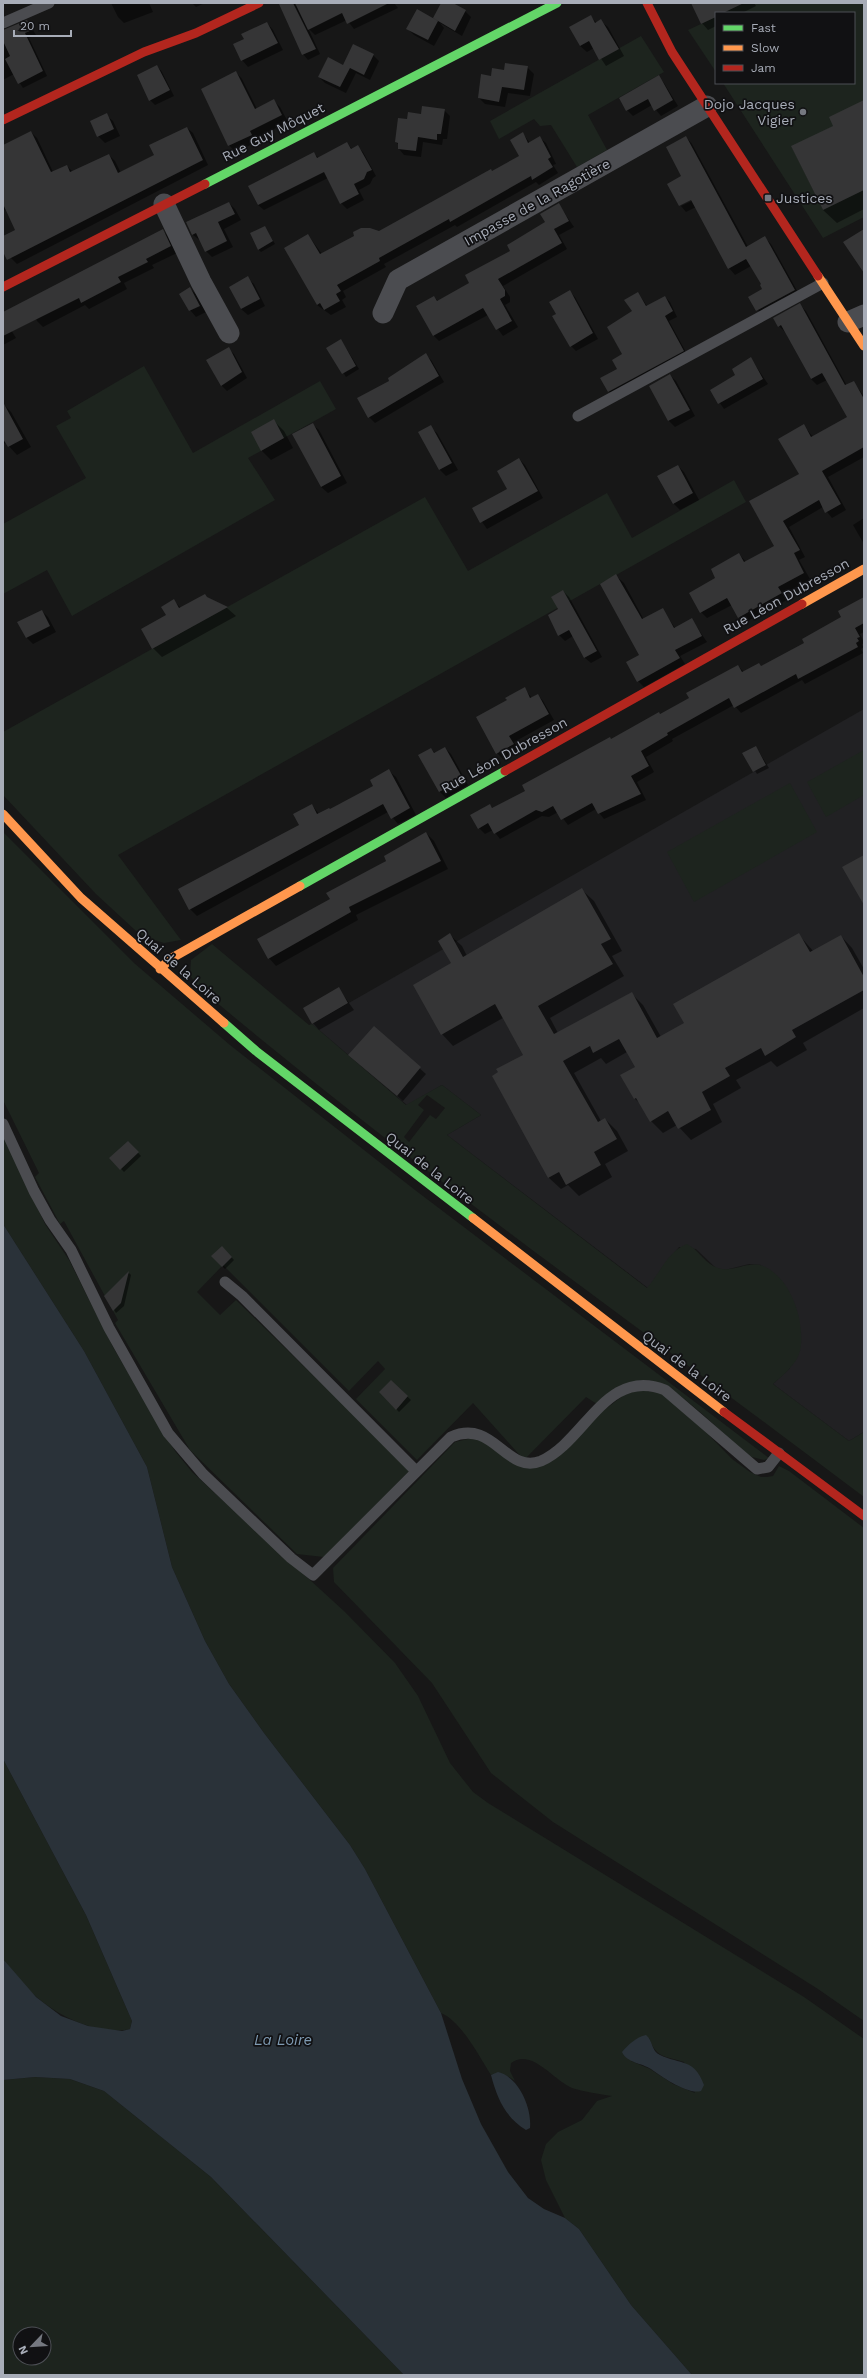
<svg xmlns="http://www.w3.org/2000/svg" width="867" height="2378" viewBox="0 0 867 2378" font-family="'Work Sans',sans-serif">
<rect width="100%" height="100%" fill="#171717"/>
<path fill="#212123" d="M864,709V1432L849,1441L773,1384L790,1368L761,1265L749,1264L725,1270L716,1268L696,1249L679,1247L648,1288L447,1135L481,1115L442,1085L407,1105L312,1024Z"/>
<path fill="#1d241e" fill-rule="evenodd" d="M744,3H864V217L823,238L723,83H854V13H723Z
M716,17V72L688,30Z
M641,36L664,72L588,115L607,150L577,167L551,125L540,126L534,119L499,139L490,121Z
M144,366L193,453L320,381L336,409L248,458L275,500L72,616L47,570L3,594V524L86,478L56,426L71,418L67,411Z
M734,480L746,502L118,855L181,940L164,943L143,936L135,930L96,894L3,795V732L425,497L468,571L607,493L632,538Z
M864,750V795L826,817L807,782Z
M790,783L817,832L694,902L667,852Z
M3,832L134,963L230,1045L415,1190L769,1458L764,1460L752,1457C726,1440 673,1377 643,1380C625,1382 611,1395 597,1404L586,1397L524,1460L473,1403L417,1460L356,1399L385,1369L378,1361L349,1391L223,1265L197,1292L220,1315L236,1300L410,1470L324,1557L297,1554L190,1450L115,1323L118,1320L64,1221L60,1224L35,1177L39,1173L3,1100Z
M212,944L309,1025L312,1024L406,1105L442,1085L481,1115L447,1135L647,1288C660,1273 668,1251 687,1244C699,1250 706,1265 718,1268C733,1273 748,1260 763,1266C791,1277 806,1323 800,1351C797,1364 783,1375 773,1384L849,1441L864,1432V1497C641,1328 411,1167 197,986L190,975L191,960ZM427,1095L445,1108L436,1119L430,1115L409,1142L404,1137L424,1110L418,1105Z
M3,1133L45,1224L69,1260L113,1347L157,1423L175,1451L192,1472L345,1612L395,1663L418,1696L450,1763L473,1792L488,1803L804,1997L864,2039V2375H692L631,2305L579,2229L565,2218L546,2180L541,2160L546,2144L558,2132L582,2120L597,2101L612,2096C599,2094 585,2092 572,2088C553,2080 532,2048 511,2063L510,2071L515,2081C506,2075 501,2071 491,2075C479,2056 461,2021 441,2013L365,1869L350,1845L264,1733L229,1684L205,1641L172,1567L147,1467L84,1351L3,1224ZM649,2038C656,2058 665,2056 684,2062L695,2093L673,2084L650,2069L631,2061Z
M639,1390L661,1393L704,1430L732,1459L750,1472L761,1477H767L773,1476L779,1466L789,1471L864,1528V2021L818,1989L553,1822L491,1773L432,1683L334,1582L333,1568L455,1442L472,1438L480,1440L529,1467L624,1395Z
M3,1759L86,1915L132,2021L130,2029C84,2039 25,1997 3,1959Z
M35,2077L70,2079L104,2091L211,2177L404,2375H3V2080ZM20,2334H44V2358H20Z"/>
<path fill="#2a3239" d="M3,1224L84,1351L147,1467L172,1567L205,1641L229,1684L264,1733L350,1845L365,1869L441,2013L462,2079L481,2124L508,2172L528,2198L544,2209L565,2218L579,2229L631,2305L692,2375H404L211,2177L104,2091L70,2079L35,2077L3,2080V1959L36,1997L61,2016L88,2026L122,2031L130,2029L132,2021L86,1915L3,1759Z
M646,2035C653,2040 651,2051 660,2055C681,2065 694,2058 704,2085L701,2091C688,2095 662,2077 651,2069C642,2063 627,2063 622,2052C628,2045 636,2037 646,2035Z
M498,2072C519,2077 532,2108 530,2128L526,2130C505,2117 497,2098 491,2075Z"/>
<path fill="#0007" d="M111,3H149L153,12L124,23L118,17Z
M192,3H205L196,7Z
M283,3H294L296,6L302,3H394L398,8L354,29L347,20L315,35L308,28L320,54L308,60L303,54Z
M442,3H451L465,11L471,17L462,36L440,23L444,28L434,46L414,35L408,29L417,11L438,22L434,17Z
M692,3H754L756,6L742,13H716V26L708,30L702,23Z
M590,16L597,23L601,21L608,27L624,56L606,66L594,48L587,52L580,46Z
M27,21L36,35L29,38L47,76L23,88L14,74L3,80V30Z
M267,23L273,30L283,50L248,67L242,60L246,40Z
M373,55L379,61L370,80L356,73L346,93L325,83L319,77Z
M157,66L162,72L174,96L155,105L150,100Z
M527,67L534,74L530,96L508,93L505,107L485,104L479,98L492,77Z
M236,72L242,79L257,109L274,101L280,107L288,122L256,138L257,142L235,152L229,145Z
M658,77L664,83L678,106L661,116L652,105L633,116L627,110Z
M864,101V209L837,223L823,210L792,147L834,126Z
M444,110L450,116L447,139H443L442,145L423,142L421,157L404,155L399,149V145L396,142L408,120Z
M106,115L113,121L120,136L105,143L98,136Z
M187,128L193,133L208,165L17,264L11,258L3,237L17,230L7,209L3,211V146L31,132L37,138L53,172L67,166L73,172L109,155L115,161L121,173L155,156Z
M523,134L530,143L540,138L546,143L556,164L553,165L558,173L539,185L536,182L457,227L455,225L384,264L386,267L343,291L346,297L342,300L346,307L331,315L317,305L308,235L322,254L380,232L521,156Z
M686,137L692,144L748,247L765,238L771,244L800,296L763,317L749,297L763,289V284L751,266L735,275L729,268L696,207L686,212L681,206L696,199L695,197L680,205Z
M347,143L352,149L357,146L363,152L376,176L373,178L370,184L359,190L364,200L347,209L341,203L328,178L264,210L258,205L314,154L319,158Z
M229,203L235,209L241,220L224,229L233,247L212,257L206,251L201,241L193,235L187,223Z
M559,205L574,227L559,235L567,249L503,286L510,297V302L505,305L518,327L503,336L488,315L439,341L433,335L434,297L438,301L471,283L546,222Z
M265,227L275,244L261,252L258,249Z
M163,231L169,237L177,253L152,265L154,268L124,283L127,289L89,309L85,305L43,327L37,321L27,301Z
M247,278L254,284L265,306L248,315L241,309Z
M190,289L197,295L206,312L196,317L190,310Z
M570,292L575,297L598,339L576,351L571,346L557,314Z
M638,293L647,306L665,297L670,302L677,317L669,321L688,356L614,396L608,391L623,354Z
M800,305L806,311L847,386L853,382L864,396V457L828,477L846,510L832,518L823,507L789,527L805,557L799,560L810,579L784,594L787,600L744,623L732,605L707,618L701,612L717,578L739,554L746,562L776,546L751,501L800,474L804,426L813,437L848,417L827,380L817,385L811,379L785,332L779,326Z
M3,317L16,338L3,345Z
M341,340L359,369L346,377L328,348Z
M228,349L234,354L247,378L227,391L221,385Z
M425,354L431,360L444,382L375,423L369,417L390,381Z
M751,359L768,384L724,409L711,390L737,376Z
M670,375L676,381L695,416L675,427L669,421L650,386Z
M3,404L11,412L31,447L17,455L6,443L3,444Z
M274,421L284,431L293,448L271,460L261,450Z
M312,424L319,430L347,483L328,493L321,487Z
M430,427L437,433L458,470L446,476L440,470Z
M519,459L525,465L543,498L487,529L473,509L509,489Z
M678,466L684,472L699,500L680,510L674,504Z
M864,518V544L853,525Z
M616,576L624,583L644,620L662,610L676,629L692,620L707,642L680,656L685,664L644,687L638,681L640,655Z
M563,591L569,597L602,657L591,663L585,658L573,636L565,641L559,635V610Z
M864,597V632L860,634L864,642L862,645L864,647L861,649L863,653L805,684L802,680L741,713L734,705L672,739L673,741L646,757L654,772L637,782L646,800L604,819L596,809L568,825L558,812L549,817L542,816L500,839L493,830L485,834L479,828L490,805L493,809L526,791L611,740L690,698L738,666L744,672L761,667L806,643L843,618Z
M209,600L227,608L236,616L162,657L153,648L174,601L181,608Z
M42,611L48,617L56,632L33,644L26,637Z
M524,689L532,698L538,695L543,701L554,720L514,742L519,750L503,759L497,753L508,701Z
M756,747L769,768L757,774L744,753Z
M445,748L451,754L468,785L446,798L440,792L431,749L435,753Z
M389,771L396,777L416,815L398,824L388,812L197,916L190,909L300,825L312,805L319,814L330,810L375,786Z
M426,833L434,841L448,869L356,915L358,920L276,966L269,958L331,899Z
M582,890L594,901L622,951L612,956L624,976L550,1018L558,1033L631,993L643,1005L661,1037L685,1024L799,935L814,952L841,936L852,948L864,969V1008L803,1043L807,1050L777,1067L771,1061L736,1080L741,1088L713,1104L722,1122L691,1140L677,1125L663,1133L651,1121L642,1105L635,1099L636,1067L627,1052L606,1064L601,1058L574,1073L601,1121L605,1119L617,1131L628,1151L605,1164L612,1177L579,1196L568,1185L561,1189L549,1178L493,1077L524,1055L503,1018L453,1046L442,1034L452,964L450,935L462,946L467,956Z
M339,989L354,1010L319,1030L313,1023Z
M374,1028L426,1074L403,1101L356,1061Z
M128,1142L141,1156L124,1172L111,1158Z
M222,1247L234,1260L225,1269L212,1256Z
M129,1273L131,1275L124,1306L116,1313L106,1296Z
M391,1381L411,1400L399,1412L380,1392Z"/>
<path fill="#353536" d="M281,3H293L316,49L302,55L279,4Z
M295,3H389L347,24L342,13L308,30Z
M441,3H453L466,10L455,31L433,18Z
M691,3H744L723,13H716V17L701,24Z
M417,9L438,21L428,40L406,29Z
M591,15L595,23L601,19L619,49L599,60L589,41L580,46L569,27Z
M27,20L32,30L25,33L43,71L18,84L5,59L10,56L3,41V30Z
M267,22L278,43L241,61L233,44L244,39L241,34Z
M353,44L374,54L364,75L350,68L340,87L318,77L328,57L343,65Z
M505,63L528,66L524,90L502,87L499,102L478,98L481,74L491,76L492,68L504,70Z
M157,65L170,90L149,101L137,75Z
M236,71L255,109L274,99L282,115L250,131L252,135L228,146L201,89Z
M659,75L673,100L654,111L648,99L626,111L619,98Z
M864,100V190L823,210L791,146L833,126L829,117Z
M422,106L445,109L441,134H437V140L418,137L416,151L398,149V143L395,142L398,118L407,119L408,112L421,114Z
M107,113L114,129L97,137L90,121Z
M187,127L203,160L7,260L3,252V236L15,230L3,204V145L31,131L51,172L67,165L70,172L109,154L118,173L154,155L149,145Z
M523,132L528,143L540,136L551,157L548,159L553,167L532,180L531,176L450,222L449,219L379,258L380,261L337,285L341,291L336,294L340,301L324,310L320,303L317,305L284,248L308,234L320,254L354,236L353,232L361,228H370L379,231L491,169L492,171L519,156L510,140Z
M686,136L746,247L765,236L795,290L756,311L748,297L762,289L760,285L761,284L746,259L728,269L691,200L679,206L667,184L681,176L666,147Z
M347,142L351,149L358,145L372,170L367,172L364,179L354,184L359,194L340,204L324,172L258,205L248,186L314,152L317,158Z
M229,202L235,214L218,222L227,241L205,252L196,233L192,235L186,222Z
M559,203L569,221L554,229L562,243L498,279L505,290V296L500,299L512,321L496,330L483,308L433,336L416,306L434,296L437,301L469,283L465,275L510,251L507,245L545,222L540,214Z
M265,226L273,241L258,250L250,233Z
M163,229L171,246L146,259L148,262L118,277L121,282L81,303L79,298L3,336V312Z
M864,229V273L843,242Z
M248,276L260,299L241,309L229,287Z
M190,287L200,306L189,311L179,294Z
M570,290L593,333L570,347L552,316L556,314L549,302Z
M638,292L646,306L665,296L673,311L665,316L684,351L608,392L600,378L617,369L612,360L622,354L607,327L632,311L624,300Z
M800,303L845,385L854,381L864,399V447L822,471L841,504L825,513L819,500L783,521L800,550L794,553L804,573L778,587L782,593L738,618L727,598L700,613L689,593L715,578L711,569L739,553L744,562L774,546L749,501L799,474L778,439L804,424L811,437L847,417L822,373L811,379L781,325L778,327L773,318Z
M341,339L356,366L342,374L326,348Z
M229,347L242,372L221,386L206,360Z
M426,353L439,376L368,418L357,398L389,381L388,378Z
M751,357L763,379L718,404L710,390L735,375L732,369Z
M670,374L690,410L668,421L649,386Z
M3,402L23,439L8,447L3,439Z
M274,419L284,438L261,451L251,432Z
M313,423L341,476L321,487L292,434Z
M431,425L452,463L439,470L418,432Z
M519,458L538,491L480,523L472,508L507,489L497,471Z
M678,465L693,493L673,504L657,476Z
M616,574L642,619L663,608L674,628L692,618L702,636L675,650L680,658L637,682L626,662L639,655L600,584Z
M563,590L597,651L584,658L569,630L558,636L548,615L558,609L551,597Z
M205,594L207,597L228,607L152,649L141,629L166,615L161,607L174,599L179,608Z
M864,597V623L855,628L860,637L857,638L859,641L856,643L858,647L798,679L796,674L734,708L729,698L667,733L668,735L641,751L649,766L631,776L641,794L598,814L592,803L561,820L553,806L542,812L536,810L494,834L488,823L478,829L470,815L490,804L492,808L525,791L522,785L610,737L611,739L659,712L660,714L689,698L686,693L738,665L742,672L759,663L761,666L804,643L802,639L841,617L838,611Z
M42,610L50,626L26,638L17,622Z
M525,687L530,698L538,694L549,714L509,736L514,744L496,754L476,717L507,700L505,698Z
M756,746L766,765L753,772L742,753Z
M445,747L463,779L439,792L418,755L431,748L434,753Z
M389,769L410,808L391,819L383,804L189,910L178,889L299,825L293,814L312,804L317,814L329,808L330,809L373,786L370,780Z
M426,832L441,861L349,907L351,912L268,959L257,939L330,899L326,893L386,861L384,856Z
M864,855V905L842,867Z
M582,888L611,939L601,944L613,964L538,1006L554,1034L632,992L657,1038L684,1023L673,1004L799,933L810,952L841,935L864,977V990L792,1030L796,1037L765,1056L761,1048L725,1068L730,1076L702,1092L711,1110L678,1129L668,1111L650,1122L636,1098L634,1099L620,1075L635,1067L619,1039L593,1053L590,1046L563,1061L598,1122L605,1118L617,1139L594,1152L601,1165L566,1185L559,1172L548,1178L492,1076L498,1072L496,1069L523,1055L495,1004L441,1035L413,985L451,963L438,941L450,933L463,957Z
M339,987L348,1003L312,1024L303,1008Z
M374,1026L421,1067L397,1096L348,1055Z
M128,1141L139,1152L120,1170L109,1158Z
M222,1246L232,1257L222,1267L211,1256Z
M129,1271L121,1303L113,1311L104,1296Z
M391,1380L408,1396L396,1410L379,1392Z"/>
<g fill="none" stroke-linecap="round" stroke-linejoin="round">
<path stroke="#4b4c50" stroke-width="11" d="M3,23L49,3
M578,416L823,283
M3,1124L34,1191L50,1220L71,1250L109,1328L168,1433L203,1474L291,1558L313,1575L451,1437C494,1418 506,1475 541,1461C585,1442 606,1366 665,1390L757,1469L768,1467L779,1453
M225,1282L242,1296L416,1471"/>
<path stroke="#4b4c50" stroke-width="21" d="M164,204L201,282L229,333
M383,313L398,280L707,106
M848,322L864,315"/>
<path stroke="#63d668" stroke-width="9" d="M205,184L557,3
M300,886L505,771
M224,1023L256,1051L473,1218"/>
<path stroke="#ff974d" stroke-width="9" d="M818,276L864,346
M802,604L864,569
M3,814L81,898L224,1023
M160,969L170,959L300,886
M473,1218L724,1412"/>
<path stroke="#b3261e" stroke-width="9" d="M647,3L672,52L818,276
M3,120L144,52L196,33L259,3
M3,287L205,184
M505,771L802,604
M724,1412L864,1516"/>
</g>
<g fill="#757880" stroke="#111113" stroke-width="1.5">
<circle cx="803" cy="112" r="4"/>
<rect x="764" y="194" width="8" height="8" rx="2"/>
</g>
<g text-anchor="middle" stroke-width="3.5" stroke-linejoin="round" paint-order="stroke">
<g font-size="14" fill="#a8adb8" stroke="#111113" text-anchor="end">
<text x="795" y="109">Dojo Jacques<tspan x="795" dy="16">Vigier</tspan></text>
<text x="776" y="203" text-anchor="start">Justices</text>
</g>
<g font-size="14" fill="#a8adb8" stroke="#111113">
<text transform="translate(273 132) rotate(-27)" y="5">Rue Guy Môquet</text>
<text transform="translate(537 202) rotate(-29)" y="5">Impasse de la Ragotière</text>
<text transform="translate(786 596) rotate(-29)" y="5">Rue Léon Dubresson</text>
<text transform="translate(504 755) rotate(-29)" y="5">Rue Léon Dubresson</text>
<text transform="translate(179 966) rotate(41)" y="5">Quai de la Loire</text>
<text transform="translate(430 1168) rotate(38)" y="5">Quai de la Loire</text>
<text transform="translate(687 1366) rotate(37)" y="5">Quai de la Loire</text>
</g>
<g font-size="15" font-style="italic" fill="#7f9bb3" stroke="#111113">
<text x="283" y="2045">La Loire</text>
</g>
</g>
<rect width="867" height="2378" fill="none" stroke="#a8adb8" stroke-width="8"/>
<rect x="715" y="12" width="140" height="72" fill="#111113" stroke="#4d4f55"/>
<rect x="723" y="25" width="20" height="6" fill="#63d668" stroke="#4d4f55"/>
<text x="751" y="32" font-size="12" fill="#a8adb8">Fast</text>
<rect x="723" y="45" width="20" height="6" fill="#ff974d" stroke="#4d4f55"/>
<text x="751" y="52" font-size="12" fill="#a8adb8">Slow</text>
<rect x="723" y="65" width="20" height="6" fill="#b3261e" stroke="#4d4f55"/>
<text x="751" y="72" font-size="12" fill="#a8adb8">Jam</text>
<g transform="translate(32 2346) rotate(245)"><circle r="19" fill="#111113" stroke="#4d4f55"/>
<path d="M0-3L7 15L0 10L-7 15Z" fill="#757880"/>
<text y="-6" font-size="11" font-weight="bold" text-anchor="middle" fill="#a8adb8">N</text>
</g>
<path d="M14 30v6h57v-6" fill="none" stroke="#a8adb8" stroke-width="2"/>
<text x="20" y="30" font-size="12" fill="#a8adb8" stroke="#111113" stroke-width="3" paint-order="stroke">20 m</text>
</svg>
